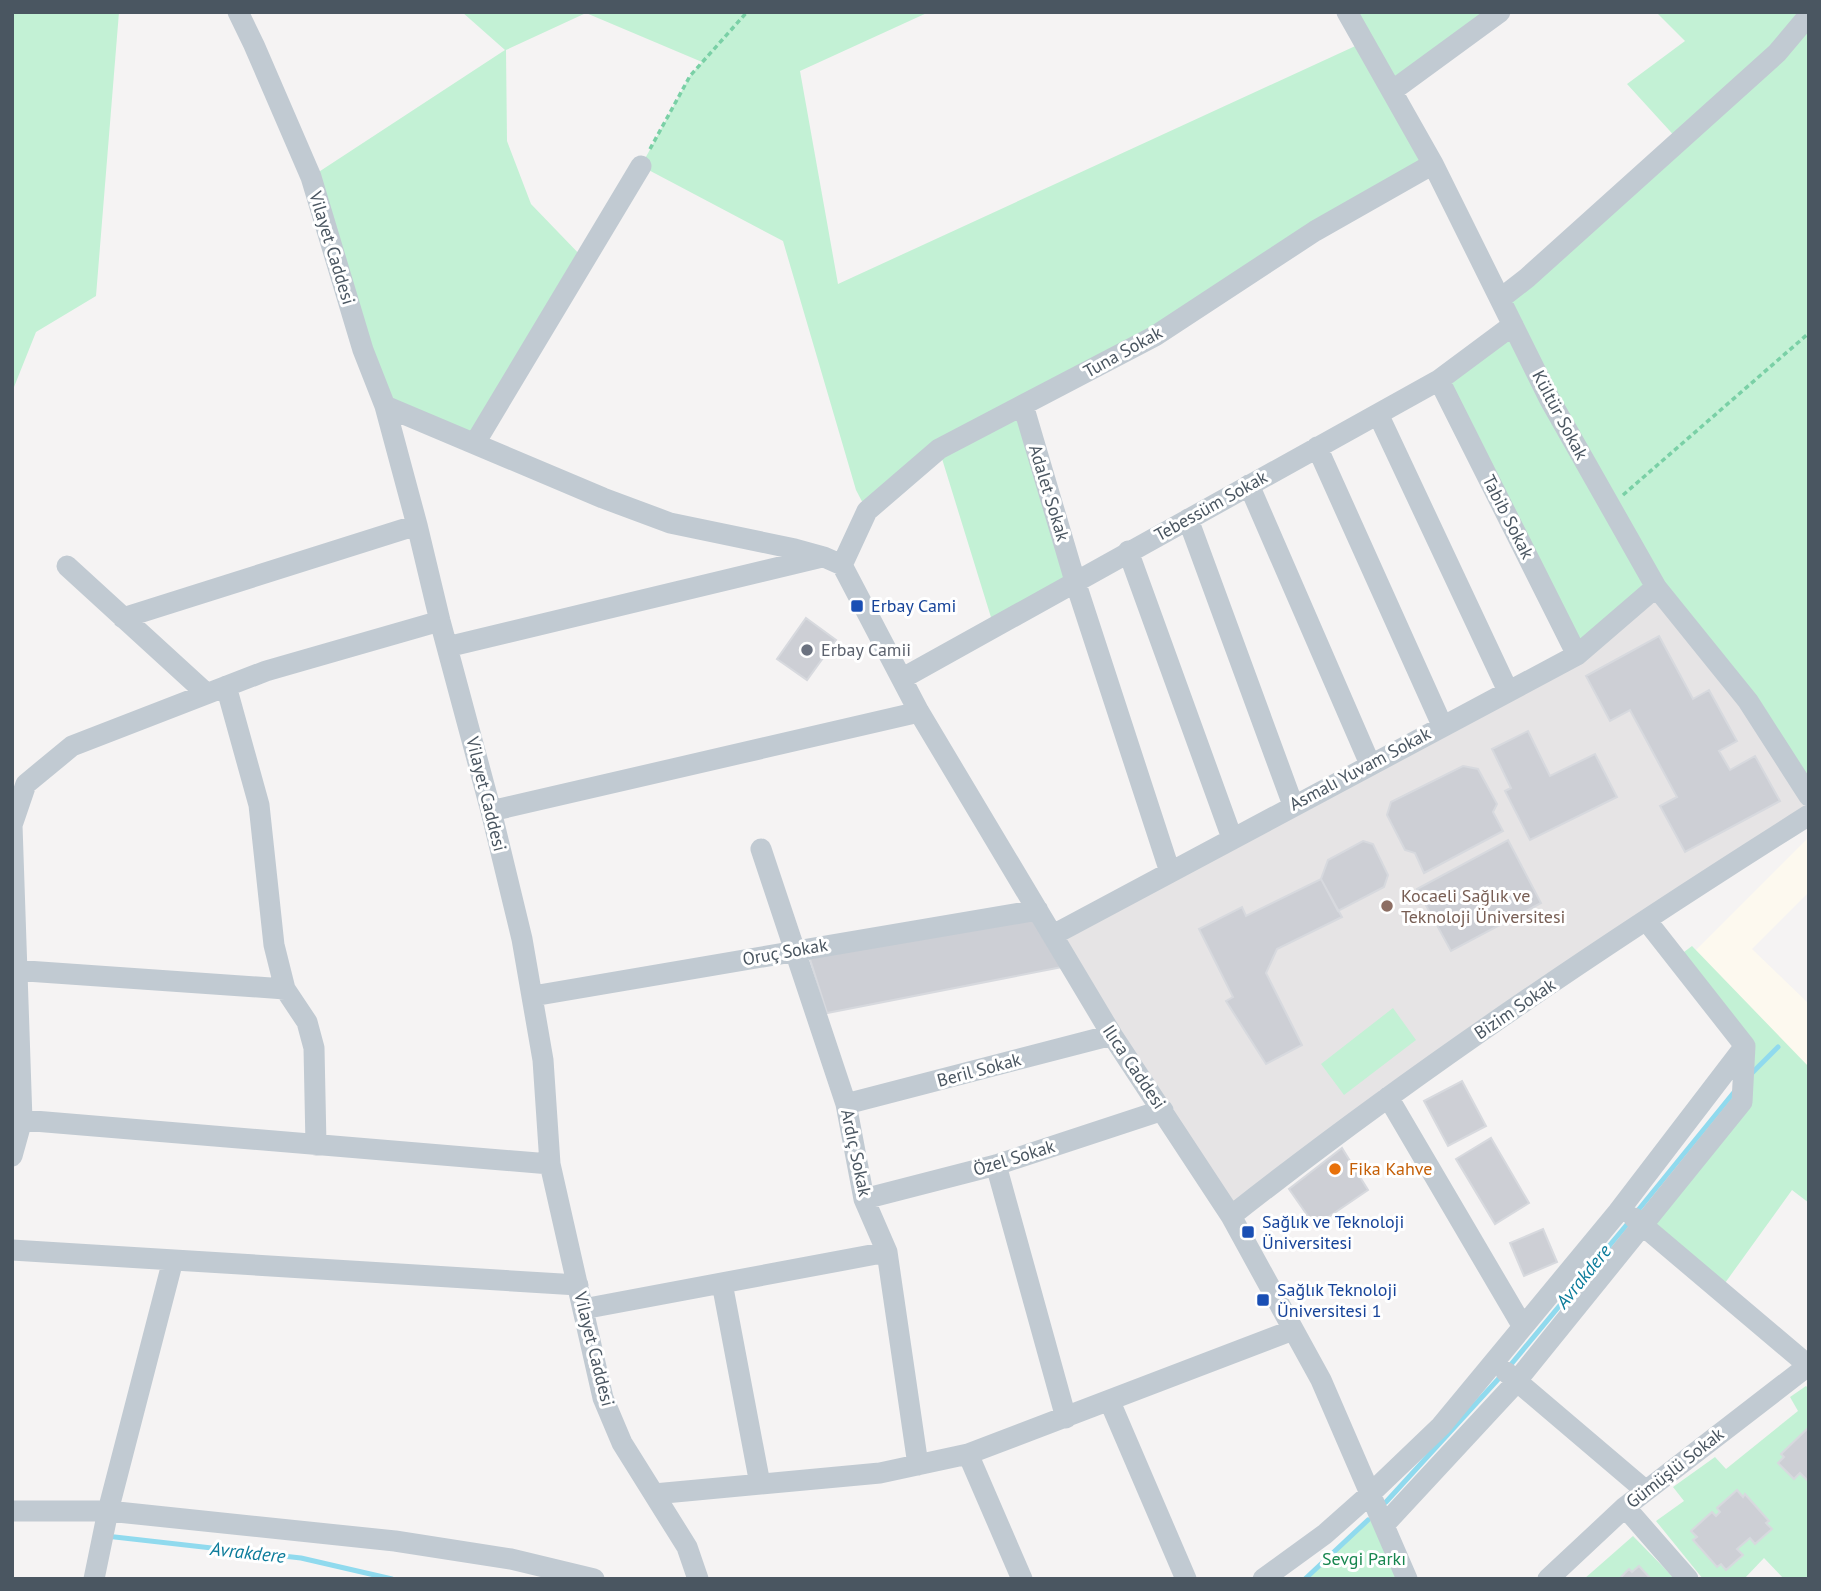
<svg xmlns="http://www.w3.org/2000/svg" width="1821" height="1591" viewBox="0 0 1821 1591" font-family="'PT Sans',sans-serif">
<rect width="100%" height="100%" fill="#f5f3f3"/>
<path fill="#fdf9ef" d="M1808,838L1809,892L1752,949L1809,1004V1076L1684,962Z"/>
<path fill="#e6e4e5" d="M1656,587L1809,796V815L1231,1216L1053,935L1577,655Z"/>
<path fill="#c3f1d5" d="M12,12H119L96,296L36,332L12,392Z
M462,12H929L800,71L838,284L1364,42L1347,12H1494L1393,91L1433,164L1023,405L1075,581L994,627L939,449L867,511L856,490L783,241L641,166L690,76L702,62L586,13L506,50L507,141L531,204L585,260L475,443L385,406L311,177L505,50Z
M1656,12H1809V796L1656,588L1577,655L1439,380L1512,325L1500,299L1679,141L1627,84L1685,41Z
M1692,946L1809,1067V1203L1792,1190L1720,1290L1644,1226L1742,1102L1745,1046L1676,958Z
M1393,1008L1416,1040L1344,1095L1321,1064Z
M1806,1386L1809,1389V1579H1784L1764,1558L1744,1579H1703L1656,1521L1684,1501L1673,1487L1715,1457L1726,1469L1798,1411L1790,1397Z
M1378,1511L1407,1579H1305Z
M1633,1536L1675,1579H1584Z"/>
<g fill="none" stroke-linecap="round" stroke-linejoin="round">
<path stroke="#90daee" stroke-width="5" d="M1751,1074L1778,1047
M1635,1214L1735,1091
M1508,1368L1629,1222
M1386,1502L1502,1375
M106,1536L301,1558L392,1579
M1305,1579L1368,1520"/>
</g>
<path fill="#cdcfd5" stroke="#d7d9de" stroke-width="2" d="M806,618L836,640L807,680L777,659Z
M1659,636L1693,699L1709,690L1737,741L1719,751L1730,770L1755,756L1780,801L1685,852L1660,806L1677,797L1630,710L1610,721L1586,676Z
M1528,731L1550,776L1595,754L1617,797L1530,840L1505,791L1511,788L1492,749Z
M1463,766L1478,769L1497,804L1493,812L1503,831L1424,873L1415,853L1405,850L1387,815L1391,802Z
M1508,840L1541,903L1451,951L1417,889Z
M1363,841L1373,844L1388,875L1384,887L1338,911L1321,879L1328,860Z
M1321,879L1342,917L1277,949L1266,973L1302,1045L1266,1064L1226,1001L1233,997L1199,929L1242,907L1246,916Z
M1033,919L1062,967L827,1013L809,956Z
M1462,1081L1486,1126L1448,1146L1424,1101Z
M1491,1138L1529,1203L1495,1224L1456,1159Z
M1342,1148L1368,1190L1315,1226L1289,1189Z
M1543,1229L1557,1262L1524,1276L1510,1243Z
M1807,1429L1809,1431V1482L1800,1473L1794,1479L1778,1463L1784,1457L1781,1454Z
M1737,1490L1743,1497L1745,1494L1769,1521L1766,1523L1772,1529L1755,1544L1750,1538L1737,1549L1743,1555L1726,1570L1721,1564L1717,1567L1693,1540L1697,1537L1691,1531L1712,1512L1716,1516L1720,1512L1717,1508Z
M1639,1566L1651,1579H1619L1629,1569L1632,1572Z"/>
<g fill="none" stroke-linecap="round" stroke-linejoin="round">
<path stroke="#7ad0a6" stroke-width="3.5" stroke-dasharray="5 3.5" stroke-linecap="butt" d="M650,149L690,76L747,12
M1623,495L1809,333"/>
<path stroke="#c1cad2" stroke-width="21" d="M238,12L254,45L311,177L363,350L385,406L417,525L440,621L491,811L522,939L543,1060L550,1164L603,1398L622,1443L687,1547L698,1579
M1347,12L1433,164L1550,400L1656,587L1748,701L1809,796
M1392,91L1500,12
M1500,299L1527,278L1777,53L1809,15
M1439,380L1577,655
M1023,405L1075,581L1170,872
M385,406L603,498L670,523L795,549L824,557L842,565
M1378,414L1508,691
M475,443L641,166
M1317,447L1442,725
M1249,485L1370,764
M1188,519L1293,805
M1128,551L1232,838
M842,565L919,712L1112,1035L1231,1216L1321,1380L1407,1579
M842,565L867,511L939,449L1155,336L1315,231L1433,164
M67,566L207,694
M123,618L417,525
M447,647L822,557
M903,678L1439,380L1513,325
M226,686L259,805L274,945L285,989L307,1022L314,1048L316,1145
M491,811L919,712
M761,849L846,1104L864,1199L887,1252L918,1465
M1053,935L1577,655L1656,587
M12,970L285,989
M533,996L1038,910
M1388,1097L1523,1327
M846,1104L1112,1035
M22,1120L550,1164
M12,1156L22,1120L12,825L26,784L72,746L266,671L440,621
M996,1165L1066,1418
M864,1199L996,1165L1163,1110
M1231,1216C1415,1071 1611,940 1809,815
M1634,1218L1809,1366
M12,1250L578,1285
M722,1283L760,1484
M583,1309L887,1252
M1506,1372L1646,1491
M1110,1402L1186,1579
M968,1454L1022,1579
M654,1494L880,1473L968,1454L1293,1330
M1625,1507L1688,1579
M12,1511H108L395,1541L511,1559L594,1579
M1384,1525L1511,1388L1742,1102L1745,1046
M94,1579L108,1511L173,1260
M1263,1579L1325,1534L1370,1494L1441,1426L1618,1212L1745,1046L1646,920
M1548,1579L1625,1507L1809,1365"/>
</g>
<g fill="#1a4fb4" stroke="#fff" stroke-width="2.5">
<rect x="850" y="599" width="14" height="14" rx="3.5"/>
<rect x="1241" y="1225" width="14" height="14" rx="3.5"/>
<rect x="1256" y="1293" width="14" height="14" rx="3.5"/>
</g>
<circle fill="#6b7280" stroke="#fff" stroke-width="2.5" cx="807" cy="650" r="7"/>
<circle fill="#8d6e63" stroke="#fff" stroke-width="2.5" cx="1387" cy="906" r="7"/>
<circle fill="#e8710a" stroke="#fff" stroke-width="2.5" cx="1335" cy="1169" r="7"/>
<g text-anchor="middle" stroke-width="6" stroke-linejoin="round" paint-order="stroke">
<g font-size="18" fill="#4a5661" stroke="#fff">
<text transform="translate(332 248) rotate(73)" y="6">Vilayet Caddesi</text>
<text transform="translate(1123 352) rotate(-29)" y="6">Tuna Sokak</text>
<text transform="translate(1560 415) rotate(62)" y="6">Kültür Sokak</text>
<text transform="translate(1049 493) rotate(73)" y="6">Adalet Sokak</text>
<text transform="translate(1211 506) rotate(-29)" y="6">Tebessüm Sokak</text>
<text transform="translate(1508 517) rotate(63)" y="6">Tabib Sokak</text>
<text transform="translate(1360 769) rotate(-28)" y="6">Asmalı Yuvam Sokak</text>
<text transform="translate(486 794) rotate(76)" y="6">Vilayet Caddesi</text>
<text transform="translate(785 952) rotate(-10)" y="6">Oruç Sokak</text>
<text transform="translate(1515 1009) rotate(-34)" y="6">Bizim Sokak</text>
<text transform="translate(1134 1067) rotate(56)" y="6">Ilıca Caddesi</text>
<text transform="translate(979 1070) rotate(-15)" y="6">Beril Sokak</text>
<text transform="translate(856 1153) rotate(78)" y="6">Ardıç Sokak</text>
<text transform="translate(1014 1158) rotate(-17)" y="6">Özel Sokak</text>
<text transform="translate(594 1349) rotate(76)" y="6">Vilayet Caddesi</text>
<text transform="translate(1675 1468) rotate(-38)" y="6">Gümüşlü Sokak</text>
</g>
<g font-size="18" fill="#164399" stroke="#fff" text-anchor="start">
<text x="871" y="612">Erbay Cami</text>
<text x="1262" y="1228">Sağlık ve Teknoloji<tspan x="1262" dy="21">Üniversitesi</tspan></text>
<text x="1277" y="1296">Sağlık Teknoloji<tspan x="1277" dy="21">Üniversitesi 1</tspan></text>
</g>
<g font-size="18" fill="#5b616d" stroke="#fff" text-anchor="start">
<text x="821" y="656">Erbay Camii</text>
</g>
<g font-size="18" fill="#785e54" stroke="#fff" text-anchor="start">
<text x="1401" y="902">Kocaeli Sağlık ve<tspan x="1401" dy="21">Teknoloji Üniversitesi</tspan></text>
</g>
<g font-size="18" fill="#c56008" stroke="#fff" text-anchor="start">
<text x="1349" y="1175">Fika Kahve</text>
</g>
<g font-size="18" fill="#17864f" stroke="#fff">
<text x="1364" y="1565">Sevgi Parkı</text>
</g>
<g font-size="19" font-style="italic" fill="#0c7c9b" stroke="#fff">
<text transform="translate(1583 1276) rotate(-51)" y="7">Avrakdere</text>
<text transform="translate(248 1552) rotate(6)" y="7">Avrakdere</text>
</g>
</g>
<rect width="1821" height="1591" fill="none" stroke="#4a5661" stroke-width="28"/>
</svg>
